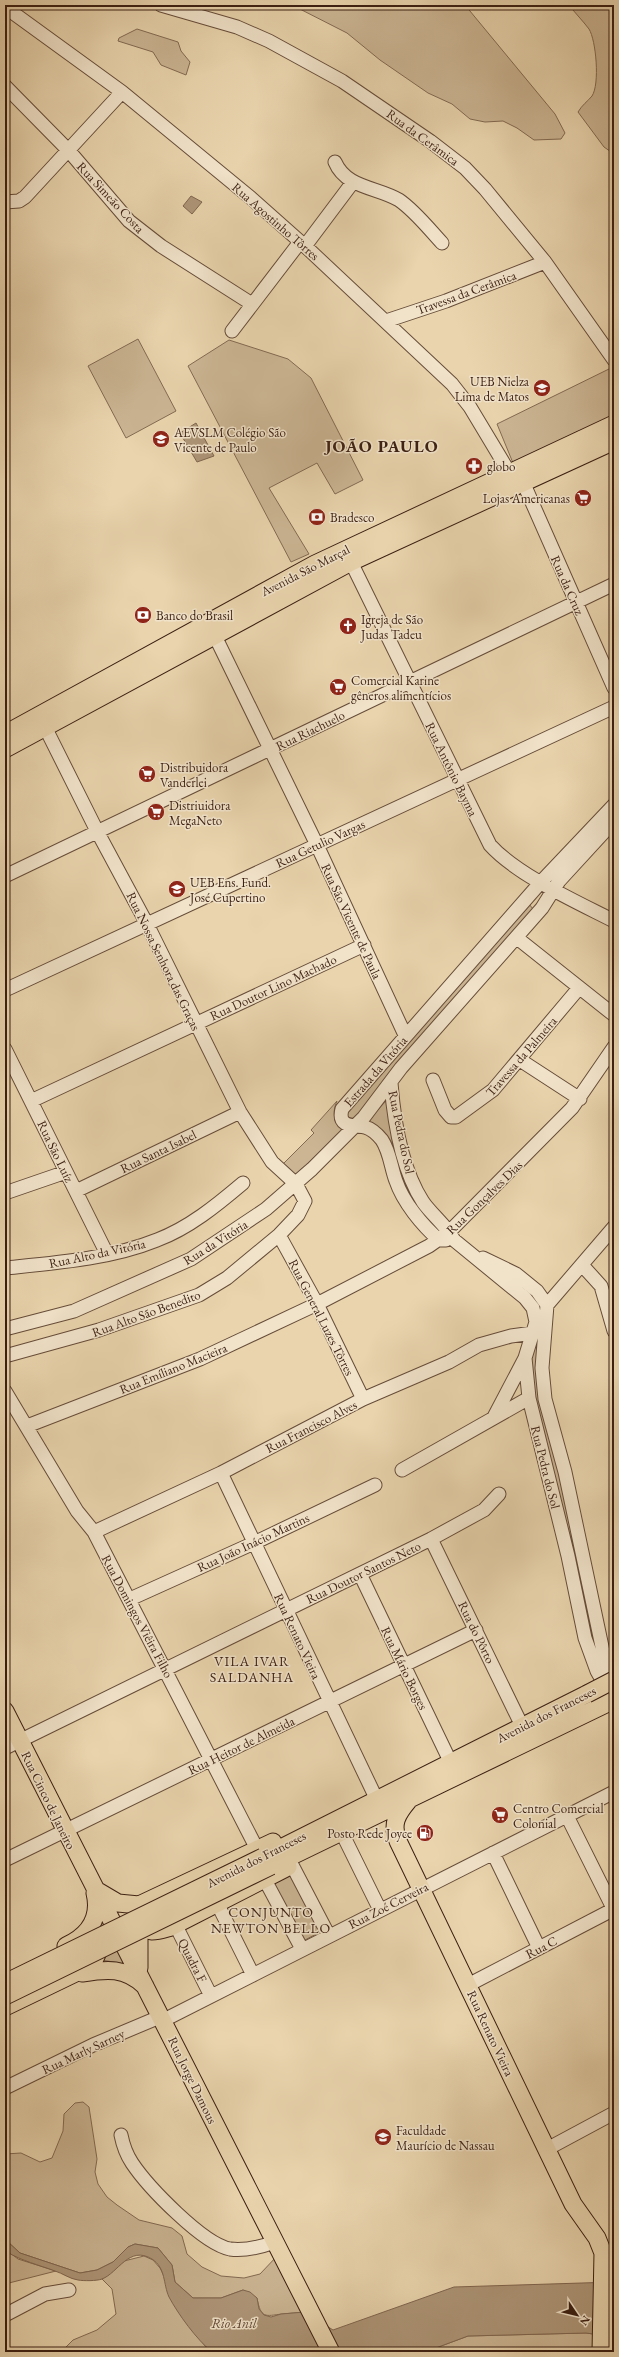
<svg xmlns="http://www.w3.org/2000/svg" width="619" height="2357" viewBox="0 0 619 2357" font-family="'EB Garamond',serif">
<rect width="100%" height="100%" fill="#e9d4ad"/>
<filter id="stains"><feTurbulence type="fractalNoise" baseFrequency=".005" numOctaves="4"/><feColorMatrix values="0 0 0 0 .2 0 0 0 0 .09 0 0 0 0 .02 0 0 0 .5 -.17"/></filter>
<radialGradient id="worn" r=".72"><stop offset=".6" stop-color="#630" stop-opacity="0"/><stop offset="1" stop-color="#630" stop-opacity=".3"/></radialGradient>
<path fill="#cbb593" stroke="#836a52" d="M292,5H465L555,114L565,133L561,139L534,140L517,128L503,121L485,122L470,119L452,104L428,93L380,60L347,33Z
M569,5H614V154L604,147L578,112C582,105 588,101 592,96C600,84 596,40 589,29C583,21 575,13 569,5Z
M137,29L178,42L181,51L190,62L186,75L161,65L153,52L118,41L119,38Z
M138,339L176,411L126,438L88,366Z
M229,340L288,359L311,378L363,480L335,494L317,463L269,488L309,554L291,562L188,366Z
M611,368L614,372V417L513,463L497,424Z
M529,904L533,909L354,1120L348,1119L344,1112Z
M337,1101C331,1115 335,1120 345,1130L295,1175L280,1167L314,1133L311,1130Z
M386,1101L398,1155L441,1228L439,1234C408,1203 390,1160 370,1122V1118Z
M536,1340H539L581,1577L533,1399L529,1365Z
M290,1872L322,1931L303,1941L272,1882Z
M98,1914L130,1965L102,1960L89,1936Z
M83,2102L89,2107L97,2159L95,2172L98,2184L107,2197L117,2205L139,2220L172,2228L182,2236L187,2254L202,2267L221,2276L244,2278L260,2274L278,2255L305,2312C297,2313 290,2313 282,2314C265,2316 261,2319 257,2298L243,2290L221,2298H193L175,2282L172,2265L158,2248L135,2244L128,2247L113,2262L97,2270L80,2273L20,2253L8,2242L5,2236V2154L21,2153L40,2162L52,2158L63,2131L64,2114L75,2103Z
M5,2249L18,2259L56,2271L5,2284Z
M144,2256L153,2260L160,2268L166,2280L169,2296L205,2346L212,2352H61L73,2340L97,2330L116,2314L112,2289L102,2279L124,2261Z
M586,2333L614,2337V2352H425L468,2336Z"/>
<path fill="#ae9678" stroke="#80664f" d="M191,196L202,202L192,214L183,206Z
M196,423L214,456L197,462L180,433Z
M5,2236L8,2242L20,2253L80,2273L97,2270L113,2262L128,2247L135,2244L158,2248L172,2265L175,2282L193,2298H221L243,2290L250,2292L257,2298L259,2309L264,2315L271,2317L281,2314L305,2312L333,2330L454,2287L614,2282V2337L586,2333L468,2336L425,2352H212C197,2340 178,2314 169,2297C163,2284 166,2268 152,2259C129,2245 118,2273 102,2279C97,2281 83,2281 78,2280C70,2279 62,2273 55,2271C39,2265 22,2261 7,2252Z"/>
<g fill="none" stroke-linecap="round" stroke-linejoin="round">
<defs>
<path id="minor" d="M161,5L237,27L269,41L342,81L430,141L465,168L485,189L545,262L614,360
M5,7L122,92L251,198L305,246L452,384L470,407L509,472L523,482L614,688
M5,86L69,151L129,221L161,246L252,304
M335,162C346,188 377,187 399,200C415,211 429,229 442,243
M5,202L19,201L25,197L122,92
M305,246L353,182
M386,321L446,301L545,262
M232,331L300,242
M351,562L490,845C517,875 577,902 614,921
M214,634L317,845L405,1035
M5,876L614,584
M517,938L614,1015
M5,990L614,707
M5,1049L107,1254
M520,1060L580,1099
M433,1080L445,1110L451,1117H456L493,1090L579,988
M391,1083C394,1122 401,1168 423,1202C432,1215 446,1225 454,1240L525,1298L533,1308L536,1322L525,1358L529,1398L568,1556L585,1638L597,1671L609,1692
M31,1101L364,945
M76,1191L240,1112
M5,1193L66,1172
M279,1235L317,1304L363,1399
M446,1240H439C422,1225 403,1202 396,1181C391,1168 390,1152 382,1140C378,1135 372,1129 365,1127C354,1125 337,1128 342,1109L541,882L614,805
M483,1258L516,1274L537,1291L547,1305L542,1368L545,1399L565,1472L604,1656L614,1679
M582,1265L601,1286L614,1331
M5,1268C55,1263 110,1259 157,1240C189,1228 217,1205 243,1183
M547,1305L614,1227
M5,1329L74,1311L191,1259L266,1209L312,1169L364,1117L401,1068L542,908L559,881L614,821
M5,1356L99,1330L199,1295L227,1278L279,1235L298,1215L305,1201L296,1184L272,1162L240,1112L147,924L97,831L45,727
M5,1391L77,1511L94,1532L257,1849
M494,1417L525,1358
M27,1426L200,1359L317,1304L429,1246L449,1232L572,1108L614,1047
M402,1470L529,1398
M221,1473L376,1798
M94,1532L221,1473L363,1399L449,1362L479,1345L511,1336L533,1333
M431,1539L522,1726
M360,1574L450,1761
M130,1599L254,1543L375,1485
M5,1748L431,1539L484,1510L499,1494
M567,1816L614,1910
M342,1833L380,1910
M493,1853L539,1948
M5,1860L476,1630
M292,1865L329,1936
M265,1880L302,1949
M217,1903L253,1975
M175,1924L211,1996
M468,1985L614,1909
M164,2020L614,1792
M5,2088L93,2045L162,2016
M121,2135C123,2145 126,2154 132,2163C148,2187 203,2244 230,2249C246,2251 261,2247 275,2242
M547,2149L614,2113
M5,2315L45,2294L69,2290"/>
<path id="major" d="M5,734L315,564L614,424
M5,749L351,562L614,441
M5,1711L331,2352
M408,1801C397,1814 391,1824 398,1841L573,2204L597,2238L603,2253L601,2352
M263,1857L587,1694
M271,1866L614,1700
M96,1890L118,1903L139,1905L273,1842
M139,1923C146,1936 160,1930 171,1927L288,1867
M66,1946C88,1936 101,1918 95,1893
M139,1968V1917
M82,1973C107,1969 125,1967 145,1986
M5,2007L92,1965L97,1954L91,1942"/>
</defs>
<use href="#minor" stroke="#664c39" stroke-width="15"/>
<use href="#major" stroke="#3b1f12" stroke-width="19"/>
<use href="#minor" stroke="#f1e3ca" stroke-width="13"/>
<use href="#major" stroke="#e9d4ad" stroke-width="17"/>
<defs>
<path id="major-bridge" d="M587,1694L614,1680
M5,1983L263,1857
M5,1996L271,1866"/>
</defs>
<use href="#major-bridge" stroke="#3b1f12" stroke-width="19" stroke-linecap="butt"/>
<use href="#major-bridge" stroke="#e9d4ad" stroke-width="17"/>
</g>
<defs>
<symbol id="school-disc" viewBox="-11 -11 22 22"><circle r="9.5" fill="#8f2418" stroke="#f1e3ca"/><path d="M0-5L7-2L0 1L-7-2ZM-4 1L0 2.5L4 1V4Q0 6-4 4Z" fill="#fff"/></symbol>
<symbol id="pharmacy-disc" viewBox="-11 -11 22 22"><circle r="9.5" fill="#8f2418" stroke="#f1e3ca"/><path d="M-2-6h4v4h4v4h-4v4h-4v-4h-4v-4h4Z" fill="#fff"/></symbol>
<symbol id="supermarket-disc" viewBox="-11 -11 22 22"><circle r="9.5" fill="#8f2418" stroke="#f1e3ca"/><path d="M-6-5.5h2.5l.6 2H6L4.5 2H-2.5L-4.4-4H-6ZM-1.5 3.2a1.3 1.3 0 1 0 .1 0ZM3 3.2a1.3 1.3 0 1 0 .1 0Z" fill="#fff"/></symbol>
<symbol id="bank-disc" viewBox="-11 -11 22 22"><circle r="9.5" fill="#8f2418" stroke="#f1e3ca"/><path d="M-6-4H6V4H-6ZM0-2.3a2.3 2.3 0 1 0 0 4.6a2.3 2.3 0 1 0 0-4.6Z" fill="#fff"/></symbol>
<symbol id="church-disc" viewBox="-11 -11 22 22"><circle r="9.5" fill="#8f2418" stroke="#f1e3ca"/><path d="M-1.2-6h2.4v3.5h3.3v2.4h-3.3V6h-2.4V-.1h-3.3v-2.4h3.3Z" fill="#fff"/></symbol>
<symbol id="fuel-disc" viewBox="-11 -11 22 22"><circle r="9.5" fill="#8f2418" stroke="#f1e3ca"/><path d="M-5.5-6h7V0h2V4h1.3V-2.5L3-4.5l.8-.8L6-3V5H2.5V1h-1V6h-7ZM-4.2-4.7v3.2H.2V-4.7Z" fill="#fff"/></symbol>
<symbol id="university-disc" viewBox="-11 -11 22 22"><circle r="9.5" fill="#8f2418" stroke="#f1e3ca"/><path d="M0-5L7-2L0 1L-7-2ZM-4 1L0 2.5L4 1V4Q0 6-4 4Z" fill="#fff"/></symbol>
</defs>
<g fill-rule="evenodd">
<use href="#school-disc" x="532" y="378" width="20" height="20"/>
<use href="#school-disc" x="151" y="429" width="20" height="20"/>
<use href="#pharmacy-disc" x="464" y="456" width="20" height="20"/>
<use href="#supermarket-disc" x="573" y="488" width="20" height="20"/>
<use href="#bank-disc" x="307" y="507" width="20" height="20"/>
<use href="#bank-disc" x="133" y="605" width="20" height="20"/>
<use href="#church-disc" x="338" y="616" width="20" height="20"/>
<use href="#supermarket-disc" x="328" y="677" width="20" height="20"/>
<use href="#supermarket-disc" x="137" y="764" width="20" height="20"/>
<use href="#supermarket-disc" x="146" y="802" width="20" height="20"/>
<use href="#school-disc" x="167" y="879" width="20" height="20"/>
<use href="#supermarket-disc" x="490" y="1805" width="20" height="20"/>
<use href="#fuel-disc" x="415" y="1823" width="20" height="20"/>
<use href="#university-disc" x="373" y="2127" width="20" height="20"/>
</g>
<g text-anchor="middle" stroke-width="3" stroke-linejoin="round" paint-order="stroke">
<g font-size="13" fill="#3b1f12" stroke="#f1e3ca">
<text transform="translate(423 137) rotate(36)" y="5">Rua da Cerâmica</text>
<text transform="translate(111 197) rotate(47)" y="5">Rua Simeão Costa</text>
<text transform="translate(276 221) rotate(41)" y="5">Rua Agostinho Tôrres</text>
<text transform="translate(466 292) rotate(-20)" y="5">Travessa da Cerâmica</text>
<text transform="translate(305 570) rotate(-27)" y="5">Avenida São Marçal</text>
<text transform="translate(568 585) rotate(66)" y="5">Rua da Cruz</text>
<text transform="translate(310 730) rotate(-26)" y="5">Rua Riachuelo</text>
<text transform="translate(452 769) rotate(64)" y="5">Rua Antônio Bayma</text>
<text transform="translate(320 843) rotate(-25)" y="5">Rua Getulio Vargas</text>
<text transform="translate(352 921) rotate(65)" y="5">Rua São Vicente de Paula</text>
<text transform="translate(164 961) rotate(64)" y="5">Rua Nossa Senhora das Graças</text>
<text transform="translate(273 987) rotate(-25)" y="5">Rua Doutor Lino Machado</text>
<text transform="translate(521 1056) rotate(-49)" y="5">Travessa da Palmeira</text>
<text transform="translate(375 1071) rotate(-49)" y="5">Estrada da Vitória</text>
<text transform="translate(402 1132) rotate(78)" y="5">Rua Pedra do Sol</text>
<text transform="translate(56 1151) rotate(64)" y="5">Rua São Luíz</text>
<text transform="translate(158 1151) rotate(-26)" y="5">Rua Santa Isabel</text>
<text transform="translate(484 1197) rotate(-44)" y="5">Rua Gonçalves Dias</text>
<text transform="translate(215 1242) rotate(-32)" y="5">Rua da Vitória</text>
<text transform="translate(97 1253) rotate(-12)" y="5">Rua Alto da Vitória</text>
<text transform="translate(146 1313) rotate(-20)" y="5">Rua Alto São Benedito</text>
<text transform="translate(322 1317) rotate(63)" y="5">Rua General Luzes Tôrres</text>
<text transform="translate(173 1368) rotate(-22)" y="5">Rua Emíliano Macieira</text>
<text transform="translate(311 1426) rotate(-27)" y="5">Rua Francisco Alves</text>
<text transform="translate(546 1467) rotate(76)" y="5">Rua Pedra do Sol</text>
<text transform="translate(253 1542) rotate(-25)" y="5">Rua João Inácio Martins</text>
<text transform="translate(363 1572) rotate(-26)" y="5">Rua Doutor Santos Neto</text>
<text transform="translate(138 1616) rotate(62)" y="5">Rua Domingos Viêira Filho</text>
<text transform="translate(477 1632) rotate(64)" y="5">Rua do Pôrto</text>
<text transform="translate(298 1636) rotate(65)" y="5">Rua Renato Vieira</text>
<text transform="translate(405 1668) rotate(64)" y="5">Rua Mário Borges</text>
<text transform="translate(546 1714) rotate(-27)" y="5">Avenida dos Franceses</text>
<text transform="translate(241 1745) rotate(-26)" y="5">Rua Heitor de Almeida</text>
<text transform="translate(49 1800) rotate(64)" y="5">Rua Cinco de Janeiro</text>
<text transform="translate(256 1859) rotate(-27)" y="5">Avenida dos Franceses</text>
<text transform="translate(388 1905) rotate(-27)" y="5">Rua Zoé Cerveira</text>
<text transform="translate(541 1947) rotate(-27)" y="5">Rua C</text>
<text transform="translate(193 1960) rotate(63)" y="5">Quadra F</text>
<text transform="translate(491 2033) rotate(65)" y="5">Rua Renato Vieira</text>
<text transform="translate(83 2051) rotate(-25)" y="5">Rua Marly Sarney</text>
<text transform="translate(193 2080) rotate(64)" y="5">Rua Jorge Damous</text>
</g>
<g font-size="13" fill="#3b1f12" stroke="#f1e3ca" text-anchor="start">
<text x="529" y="386" text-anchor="end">UEB Nielza<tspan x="529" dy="15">Lima de Matos</tspan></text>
<text x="174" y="437">AEVSLM Colégio São<tspan x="174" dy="15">Vicente de Paulo</tspan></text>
<text x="487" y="471">globo</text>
<text x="570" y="503" text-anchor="end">Lojas Americanas</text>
<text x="330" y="522">Bradesco</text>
<text x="156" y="620">Banco do Brasil</text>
<text x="361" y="624">Igreja de São<tspan x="361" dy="15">Judas Tadeu</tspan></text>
<text x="351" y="685">Comercial Karine<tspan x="351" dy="15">gêneros alimentícios</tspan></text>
<text x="160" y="772">Distribuidora<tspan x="160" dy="15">Vanderlei</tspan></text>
<text x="169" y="810">Distriuidora<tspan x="169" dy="15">MegaNeto</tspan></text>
<text x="190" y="887">UEB Ens. Fund.<tspan x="190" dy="15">José Cupertino</tspan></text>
<text x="513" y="1813">Centro Comercial<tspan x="513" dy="15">Colonial</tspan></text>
<text x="412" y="1838" text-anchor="end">Posto Rede Joyce</text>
<text x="396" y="2135">Faculdade<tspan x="396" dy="15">Maurício de Nassau</tspan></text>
</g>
<g font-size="14" letter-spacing="1" fill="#3b1f12" stroke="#f1e3ca">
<text x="252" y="1666">VILA IVAR<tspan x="252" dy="16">SALDANHA</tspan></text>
<text x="271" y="1917">CONJUNTO<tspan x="271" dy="16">NEWTON BELLO</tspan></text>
</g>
<g font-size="14" font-style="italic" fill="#634936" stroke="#f1e3ca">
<text x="234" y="2328">Rio Anil</text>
</g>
<g font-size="17" font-weight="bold" letter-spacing="1" fill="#3b1f12" stroke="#f1e3ca">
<text x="382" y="452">JOÃO PAULO</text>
</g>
</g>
<rect width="619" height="2357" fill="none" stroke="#e9d4ad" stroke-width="20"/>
<rect x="6" y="6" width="607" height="2345" fill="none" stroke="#3b1f12" stroke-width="2"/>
<rect x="10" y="10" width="599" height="2337" fill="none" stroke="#3b1f12"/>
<g transform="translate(577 2315) rotate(125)" stroke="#f1e3ca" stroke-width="3" paint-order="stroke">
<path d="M0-3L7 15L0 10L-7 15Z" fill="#3b1f12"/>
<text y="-6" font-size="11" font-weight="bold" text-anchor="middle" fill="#3b1f12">N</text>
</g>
<rect width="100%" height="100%" filter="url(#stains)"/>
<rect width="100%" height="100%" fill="url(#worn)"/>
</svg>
